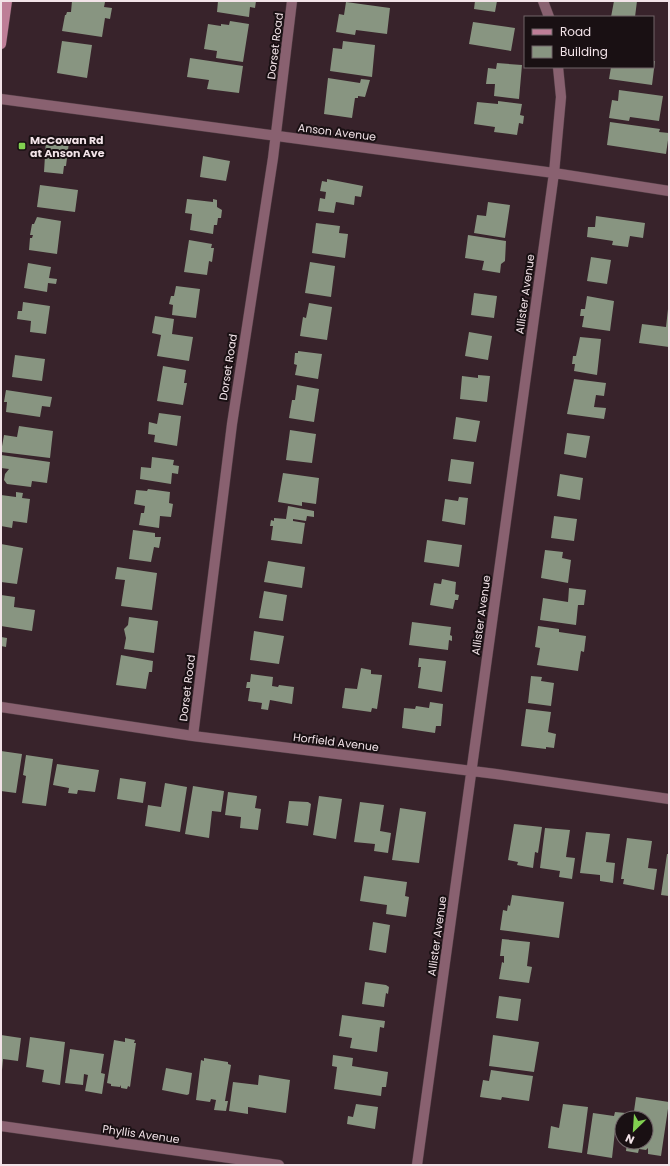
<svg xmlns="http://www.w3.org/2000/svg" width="670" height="1166" viewBox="0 0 670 1166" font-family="Poppins,sans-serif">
<rect width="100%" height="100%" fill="#38232b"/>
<path fill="#889581" d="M72,1L105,2L104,7L112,8L110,19L105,18L102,37L62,31L65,15H66L67,12H71Z
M218,1H256L255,8L250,7L249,17L217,12Z
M475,1H497L495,12L474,9Z
M614,1H637L635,17H611Z
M346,2L390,8L387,34L356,30L355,35L336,32L339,14L344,15Z
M230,21L249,24L243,62L216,58L217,51L204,49L208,24L221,26V24L229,25Z
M473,22L515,28L511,51L469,44Z
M62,41L92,45L87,78L57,73Z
M343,41L375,45L372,77L330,71L333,48L342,49Z
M190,58L243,66L239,93L207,89L209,80L187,77Z
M653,61H655L652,85L609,79L611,67H653Z
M497,63L522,65L519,99L494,96L495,84H486L488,68L496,69Z
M328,78L360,83L361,79L370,80L365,97L358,96V98H355L352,118L324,114Z
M619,90L663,96L659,121L630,117L629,121L609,118L612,100L618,101Z
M498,101L522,104L520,115L524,116L523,124L519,123L517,135L494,132L495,127L474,124L477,102L498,104Z
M610,122L660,129L659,132L669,133L666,154L607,145Z
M46,139L69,142L66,166H64L63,174L44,172Z
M203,156L230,161L226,181L200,177Z
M327,179L363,186L361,197L355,196L354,205L336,202L334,213L318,211L320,198L325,199L326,192L320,191L322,181L327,182Z
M40,185L78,190L75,212L37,207Z
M187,199L213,202V199L217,200V207L222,210L221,218H218L217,225H214L213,234L190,230L192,214L185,213Z
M488,202L510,205L505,238L474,233L477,215L486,216Z
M596,216L645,223L643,238L630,236L628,247L612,245L613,241L587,237L588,227H595Z
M37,217L61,221L57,254L29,250L30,238H32L33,235H30L32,224H34Z
M316,223L340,226L339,233L348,234L345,258L312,253Z
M468,235L506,241L505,261L501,264L500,273L482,270L484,261L465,258Z
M189,240L212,244L211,248H214L212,262L209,261L207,275L184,272Z
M591,257L611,260L607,284L587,281Z
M310,262L335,266L331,297L305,293Z
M28,263L51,267L49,278L57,279L56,284L48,283L47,292L24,288Z
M176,286L200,289L196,318L172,315L173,305L169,304L171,296H174Z
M474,293L497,296L494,318L471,315Z
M587,296L614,301L610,331L582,327L584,316H580L581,309H585Z
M23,302L50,306L46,334L30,332L31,321L17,319L18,311H22Z
M309,303L332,307L327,340L300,336L303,317L306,318Z
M668,309L669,347L639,343L642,324L666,327Z
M155,316L174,319L172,334L193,337L189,361L157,356L161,335L152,333Z
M469,332L492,336L488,360L465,356Z
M580,337L601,339L597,375L574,371L575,364H572L573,356H576Z
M298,351L322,354L318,379L295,375L297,365L294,364L295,353H298Z
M15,355L45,359L42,381L12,377Z
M163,366L186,370L184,383H187L183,405L157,401Z
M478,375L490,376L487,402L460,399L462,376L478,378Z
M574,379L606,383L604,396L596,395L594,407L606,408L604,419L567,414Z
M297,385L319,389L314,422L289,418L292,400H295Z
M6,390L52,397L50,407L42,406L40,417L6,412L7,402H4Z
M159,413L181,416L177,446L154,442L155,435L148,434L149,422L157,424Z
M456,417L480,421L476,442L453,439Z
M19,426L53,431L50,458L1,452L4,435L17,437Z
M290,430L316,434L312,463L286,460Z
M567,433L590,436L586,458L564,454Z
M1,455L50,462L47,483L32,481L31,487L7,484L4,480L5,474L9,469L1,468Z
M152,457L174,460L173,465L179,466L178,474L172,473L171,484L140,479L141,467L151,468Z
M451,459L474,462L471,484L448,481Z
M283,473L319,478L316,504L302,502V506L278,502Z
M560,474L583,478L580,500L557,496Z
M148,489L170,492L169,503L173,504L171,517L160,516L159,528L139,525L141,513H144L145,506L134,504L136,490L147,491Z
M16,492L23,493L22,498L30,499L27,523L13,521L12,528L1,526V495L16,497Z
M459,497L468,498L465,525L442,521L445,499L458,501Z
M288,506L314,511V517L307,516L306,521L293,519V521L305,523L302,544L271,540L273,526H270L271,520L274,521V518L286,519Z
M554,516L577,519L574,541L551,538Z
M133,530L155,533V537H161L159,548L154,547L151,562L129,559Z
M427,540L462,545L459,567L424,562Z
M1,544L23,548L17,584L1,582Z
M545,550L563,552L562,558L571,560L568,583L541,578Z
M268,561L305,567L302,588L264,582Z
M117,567L157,573L152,610L121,606L125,580L115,579Z
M442,579L456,582L455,594L459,595L458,600H455L453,609L430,605L434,583L441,584Z
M569,588L586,590L584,605H578L576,625L540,620L543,598L568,602Z
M264,591L287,595L283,621L259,618Z
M1,595L15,597L14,607L35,610L32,631L1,626Z
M129,617L158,621L154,653L124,649L126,638L124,629L128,625Z
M412,622L451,627L450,635L452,636V641L449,640L448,650L409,645Z
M538,626L559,629V632L586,636L584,652L581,651L578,671L537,665L540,648L535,647Z
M254,631L284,636L279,664L250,660Z
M1,637L7,638L6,647L1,646Z
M121,655L153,661L152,672H149L146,689L116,685Z
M419,658L446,661L442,692L418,688L421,667H418Z
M361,668L371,670V674L382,675L377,709L372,708L371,712L342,708L345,688L357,689Z
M251,674L273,677L272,686L278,687L279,685L294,687L292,704L270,700L268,710L261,709L262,703L248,701L250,688H246L247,682H250Z
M531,676L542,677L541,681L554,683L551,706L528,703Z
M430,702L443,704L441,726H436L435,733L402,728L404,708L415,709L416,706L429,708Z
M526,709L551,712L548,732L556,734L554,748L546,747V749L521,746Z
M1,751L22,754L16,793L1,791Z
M26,755L53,759L46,806L22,803L26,776L23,775Z
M57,764L99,770L95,792L78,790L77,794L68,793L69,788L53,785Z
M120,778L146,782L143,803L117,799Z
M165,783L187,787L180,832L145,826L148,805L161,807Z
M193,786L224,791L221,812L212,811L209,838L185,834Z
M228,792L257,796L255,808L261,809L258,830L240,828L241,817L225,815Z
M319,796L342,799L336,839L313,835Z
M289,801L308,802L311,804L308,826L286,823Z
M360,802L384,805L380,831L391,833L388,853L374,851L375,844L354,842Z
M400,808L426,812L419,863L392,860Z
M514,824L542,827L538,853L535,852L533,868L517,865L518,862L508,860Z
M545,828L570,830L566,857L575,858L572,879L559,877L560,871L540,868Z
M586,832L610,834L606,862L615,863L613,883L600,881V875L580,873Z
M627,838L652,841L648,868L657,869L654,890L623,884L624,879H621Z
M667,854H669V896L661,895Z
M364,876L407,882L405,896L409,897L406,917L386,914L387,905L360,901Z
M512,895L564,902L559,938L500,930L503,910L507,911L508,905L510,906Z
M373,922L390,925L386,953L369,950Z
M502,939L530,942L527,966L532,967L529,983L499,979L502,962L504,963V956H500Z
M365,982L386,985L389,987L388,994L386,993L384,1007L362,1004Z
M499,996L521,999L518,1021L496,1018Z
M342,1015L385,1021L384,1028L380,1027L377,1052L350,1048L352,1038L339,1036Z
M1,1035L21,1038L18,1061L3,1059L2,1070Z
M493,1035L539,1042L534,1072L489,1066Z
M30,1037L65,1042L60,1085L42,1082L44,1070L26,1067Z
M125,1038L135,1040L134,1043H136L130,1087L128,1086L127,1089L121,1088V1085L120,1087L111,1086V1084L107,1083L114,1040L125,1042Z
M70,1049L104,1054L101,1073L105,1074L102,1094L85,1091L88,1075L84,1074L83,1085L65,1083Z
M333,1055L353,1058L352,1066L388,1072L386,1087H382L381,1096L334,1089L337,1067L332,1066Z
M204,1058L228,1062V1064L231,1065L225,1101H228L226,1111L214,1110L216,1100L211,1099L210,1102L196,1100L201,1060L204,1061Z
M166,1068L192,1073L189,1094L187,1095L162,1090Z
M491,1070L533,1076L529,1101L502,1097L501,1100L480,1097L483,1080L489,1081Z
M259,1075L290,1080L286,1113L248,1107V1114L229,1111L233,1082L258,1085Z
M636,1097L669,1102L661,1156L648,1154V1148L646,1150L639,1149L638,1153L626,1151L627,1142H646V1118H633Z
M356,1104L378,1107L375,1129L347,1124L348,1116L353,1117Z
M563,1104L588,1107L582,1153L548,1148L551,1126L559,1128Z
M615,1112L626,1113V1118H622V1132L615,1131L612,1158L587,1154L593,1113L614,1116Z"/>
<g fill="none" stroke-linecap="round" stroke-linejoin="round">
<defs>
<path id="street" d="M543,1L549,17
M1,99L554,173L669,191
M1,707L193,736L496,774L669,799
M193,736L232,424L273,158L292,1
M1,1126L279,1165
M417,1165L554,173L561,97L558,67"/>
<path id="secondary" d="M1,44L7,1"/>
</defs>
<use href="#street" stroke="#523e45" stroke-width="11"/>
<use href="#secondary" stroke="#523e45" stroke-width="11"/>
<use href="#street" stroke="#896170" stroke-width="10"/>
<use href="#secondary" stroke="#be7e97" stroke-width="10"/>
</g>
<rect fill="#81d050" stroke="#191013" stroke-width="1.5" x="18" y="142" width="8" height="8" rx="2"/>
<g text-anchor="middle" stroke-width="4" stroke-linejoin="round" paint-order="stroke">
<g font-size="11" fill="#f2e3e8" stroke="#191013">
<text transform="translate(275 46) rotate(-83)" y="4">Dorset Road</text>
<text transform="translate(337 132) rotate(7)" y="4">Anson Avenue</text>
<text transform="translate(525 294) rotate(-82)" y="4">Allister Avenue</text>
<text transform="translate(228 367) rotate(-81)" y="4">Dorset Road</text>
<text transform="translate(481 615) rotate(-82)" y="4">Allister Avenue</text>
<text transform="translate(187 688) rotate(-83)" y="4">Dorset Road</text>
<text transform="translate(336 742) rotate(7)" y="4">Horfield Avenue</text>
<text transform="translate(437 936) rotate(-82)" y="4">Allister Avenue</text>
<text transform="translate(141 1134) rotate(8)" y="4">Phyllis Avenue</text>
</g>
<g font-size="11" font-weight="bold" fill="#f2e3e8" stroke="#191013" text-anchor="start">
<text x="30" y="144">McCowan Rd<tspan x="30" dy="13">at Anson Ave</tspan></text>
</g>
</g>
<rect width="670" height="1166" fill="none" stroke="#f2e3e8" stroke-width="4"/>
<rect x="524" y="16" width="130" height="52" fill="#191013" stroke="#706468"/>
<rect x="532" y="29" width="20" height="6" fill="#be7e97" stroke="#706468"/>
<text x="560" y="36" font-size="12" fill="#f2e3e8">Road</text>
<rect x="532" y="46" width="20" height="12" fill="#889581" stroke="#706468"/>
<text x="560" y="56" font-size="12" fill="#f2e3e8">Building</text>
<g transform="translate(634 1130) rotate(205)"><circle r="19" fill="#191013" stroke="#706468"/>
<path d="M0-3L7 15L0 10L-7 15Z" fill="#81d050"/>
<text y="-6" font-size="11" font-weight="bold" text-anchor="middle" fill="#f2e3e8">N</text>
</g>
</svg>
